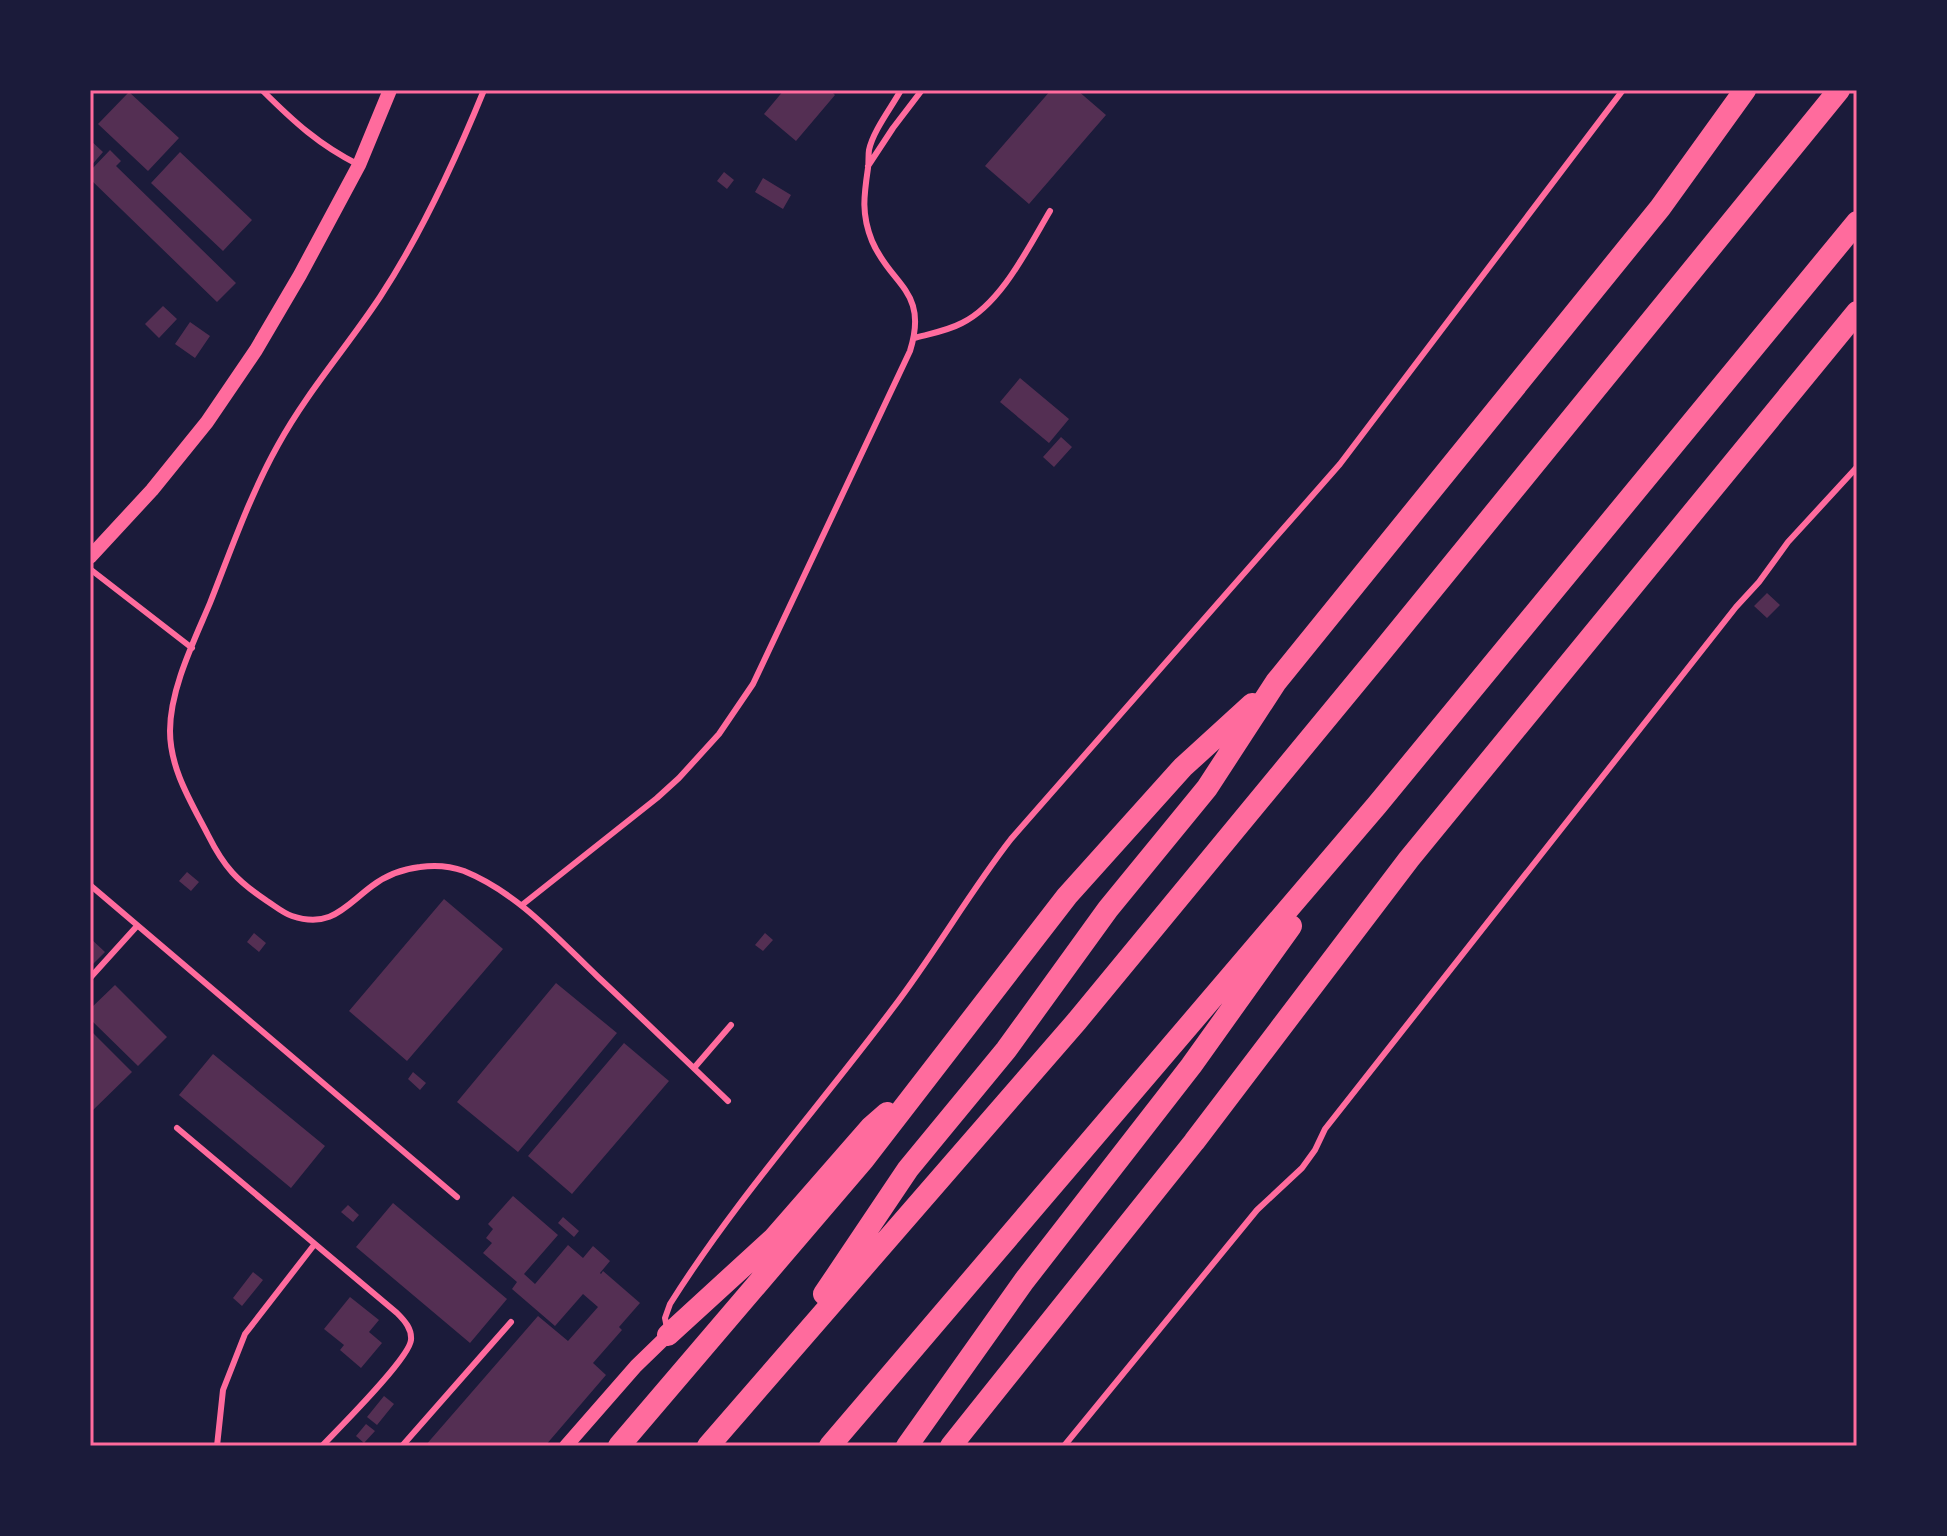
<svg xmlns="http://www.w3.org/2000/svg" width="1947" height="1536" viewBox="0 0 1947 1536" font-family="'Public Sans',sans-serif">
<rect width="100%" height="100%" fill="#1b1b3a"/>
<path fill="#542f53" d="M784,90H830L835,95L796,141L764,114Z
M1051,90H1077L1106,115L1029,204L985,166Z
M129,92L179,138L148,171L98,124Z
M90,140L103,152L90,167Z
M110,150L121,161L116,166L236,283L217,302L90,179V171Z
M180,152L252,220L223,251L151,183Z
M724,172L734,180L727,189L717,181Z
M763,178L791,195L783,209L755,192Z
M163,306L177,319L159,338L145,324Z
M190,322L210,336L195,358L175,344Z
M1020,378L1069,419L1049,443L1000,402Z
M1061,437L1072,447L1054,467L1043,457Z
M1767,593L1780,605L1767,618L1754,606Z
M187,872L199,882L191,891L179,881Z
M444,899L503,949L407,1061L349,1011Z
M254,933L266,943L259,952L247,942Z
M765,933L773,940L763,951L755,945Z
M90,938L105,952L90,967Z
M556,983L617,1033L518,1152L457,1102Z
M115,985L167,1037L138,1066L90,1019V1009Z
M90,1030L132,1072L90,1113Z
M624,1043L669,1081L572,1194L528,1156Z
M213,1054L325,1146L291,1188L179,1095Z
M413,1072L426,1083L420,1090L408,1079Z
M513,1196L558,1235L524,1274L535,1284L568,1245L583,1258L593,1246L610,1261L600,1273L601,1274L603,1271L640,1303L619,1327L622,1330L593,1363L606,1375L545,1446H425L538,1316L568,1341L598,1307L583,1294L555,1326L512,1289L517,1282L483,1253L492,1243L486,1238L493,1229L488,1224Z
M393,1203L507,1299L470,1343L356,1247Z
M348,1205L359,1215L353,1222L341,1212Z
M563,1217L579,1231L574,1237L558,1223Z
M253,1272L263,1280L242,1306L233,1298Z
M350,1297L379,1320L369,1332L382,1343L361,1368L340,1350L344,1345L324,1329Z
M384,1396L394,1404L377,1425L367,1417Z
M366,1424L375,1431L364,1443L356,1436Z"/>
<g fill="none" stroke-linecap="round" stroke-linejoin="round">
<path stroke="#ff6b9d" stroke-width="6" d="M262,90C293,121 319,145 359,165
M484,90C455,161 422,233 380,297C347,347 307,392 278,445C250,495 231,550 210,603C194,641 170,689 170,731C170,769 191,802 208,835C224,867 237,881 267,901C275,906 283,913 292,916C331,929 345,906 372,886C385,876 403,869 420,867C434,865 450,866 464,871C518,893 557,938 598,977C642,1018 685,1060 728,1101
M868,166L893,128L922,90
M914,338C929,334 947,331 962,323C1001,304 1028,248 1050,211
M90,569L192,648
M90,885L457,1197
M522,905L657,798L679,778L719,734L753,684L910,351C929,290 891,286 872,241C861,214 864,195 868,168C869,162 868,156 869,150C873,131 891,108 901,90
M90,978L137,926
M694,1068L731,1025
M177,1128L397,1313C405,1321 412,1329 411,1340C409,1359 339,1428 322,1446
M667,1328L665,1318L670,1304C736,1199 819,1107 893,1008C935,953 969,893 1011,839L1340,464L1623,90
M217,1446L223,1390L245,1334L314,1245
M402,1446L511,1322
M1064,1446L1257,1210L1302,1168L1315,1150L1325,1129L1736,607L1759,582L1788,542L1857,467"/>
<path stroke="#ff6b9d" stroke-width="14" d="M90,557L152,490L207,422L256,350L300,275L359,165L390,90
M566,1446L636,1366L668,1335"/>
<path stroke="#ff6b9d" stroke-width="22" d="M824,1294L908,1169L1006,1050L1108,909L1207,788L1276,682L1660,208L1745,90
M668,1335L774,1238L871,1127L887,1113
M619,1446L864,1159L1067,896L1183,767L1252,704
M708,1446L1077,1021L1378,656L1839,90
M830,1446L1377,805L1857,222
M907,1446L1024,1281L1191,1066L1291,926
M951,1446L1194,1142L1409,859L1857,312"/>
</g>
<rect width="1947" height="1536" fill="none" stroke="#1b1b3a" stroke-width="184"/>
<rect x="92" y="92" width="1763" height="1352" fill="none" stroke="#ff6b9d" stroke-width="3"/>
</svg>
